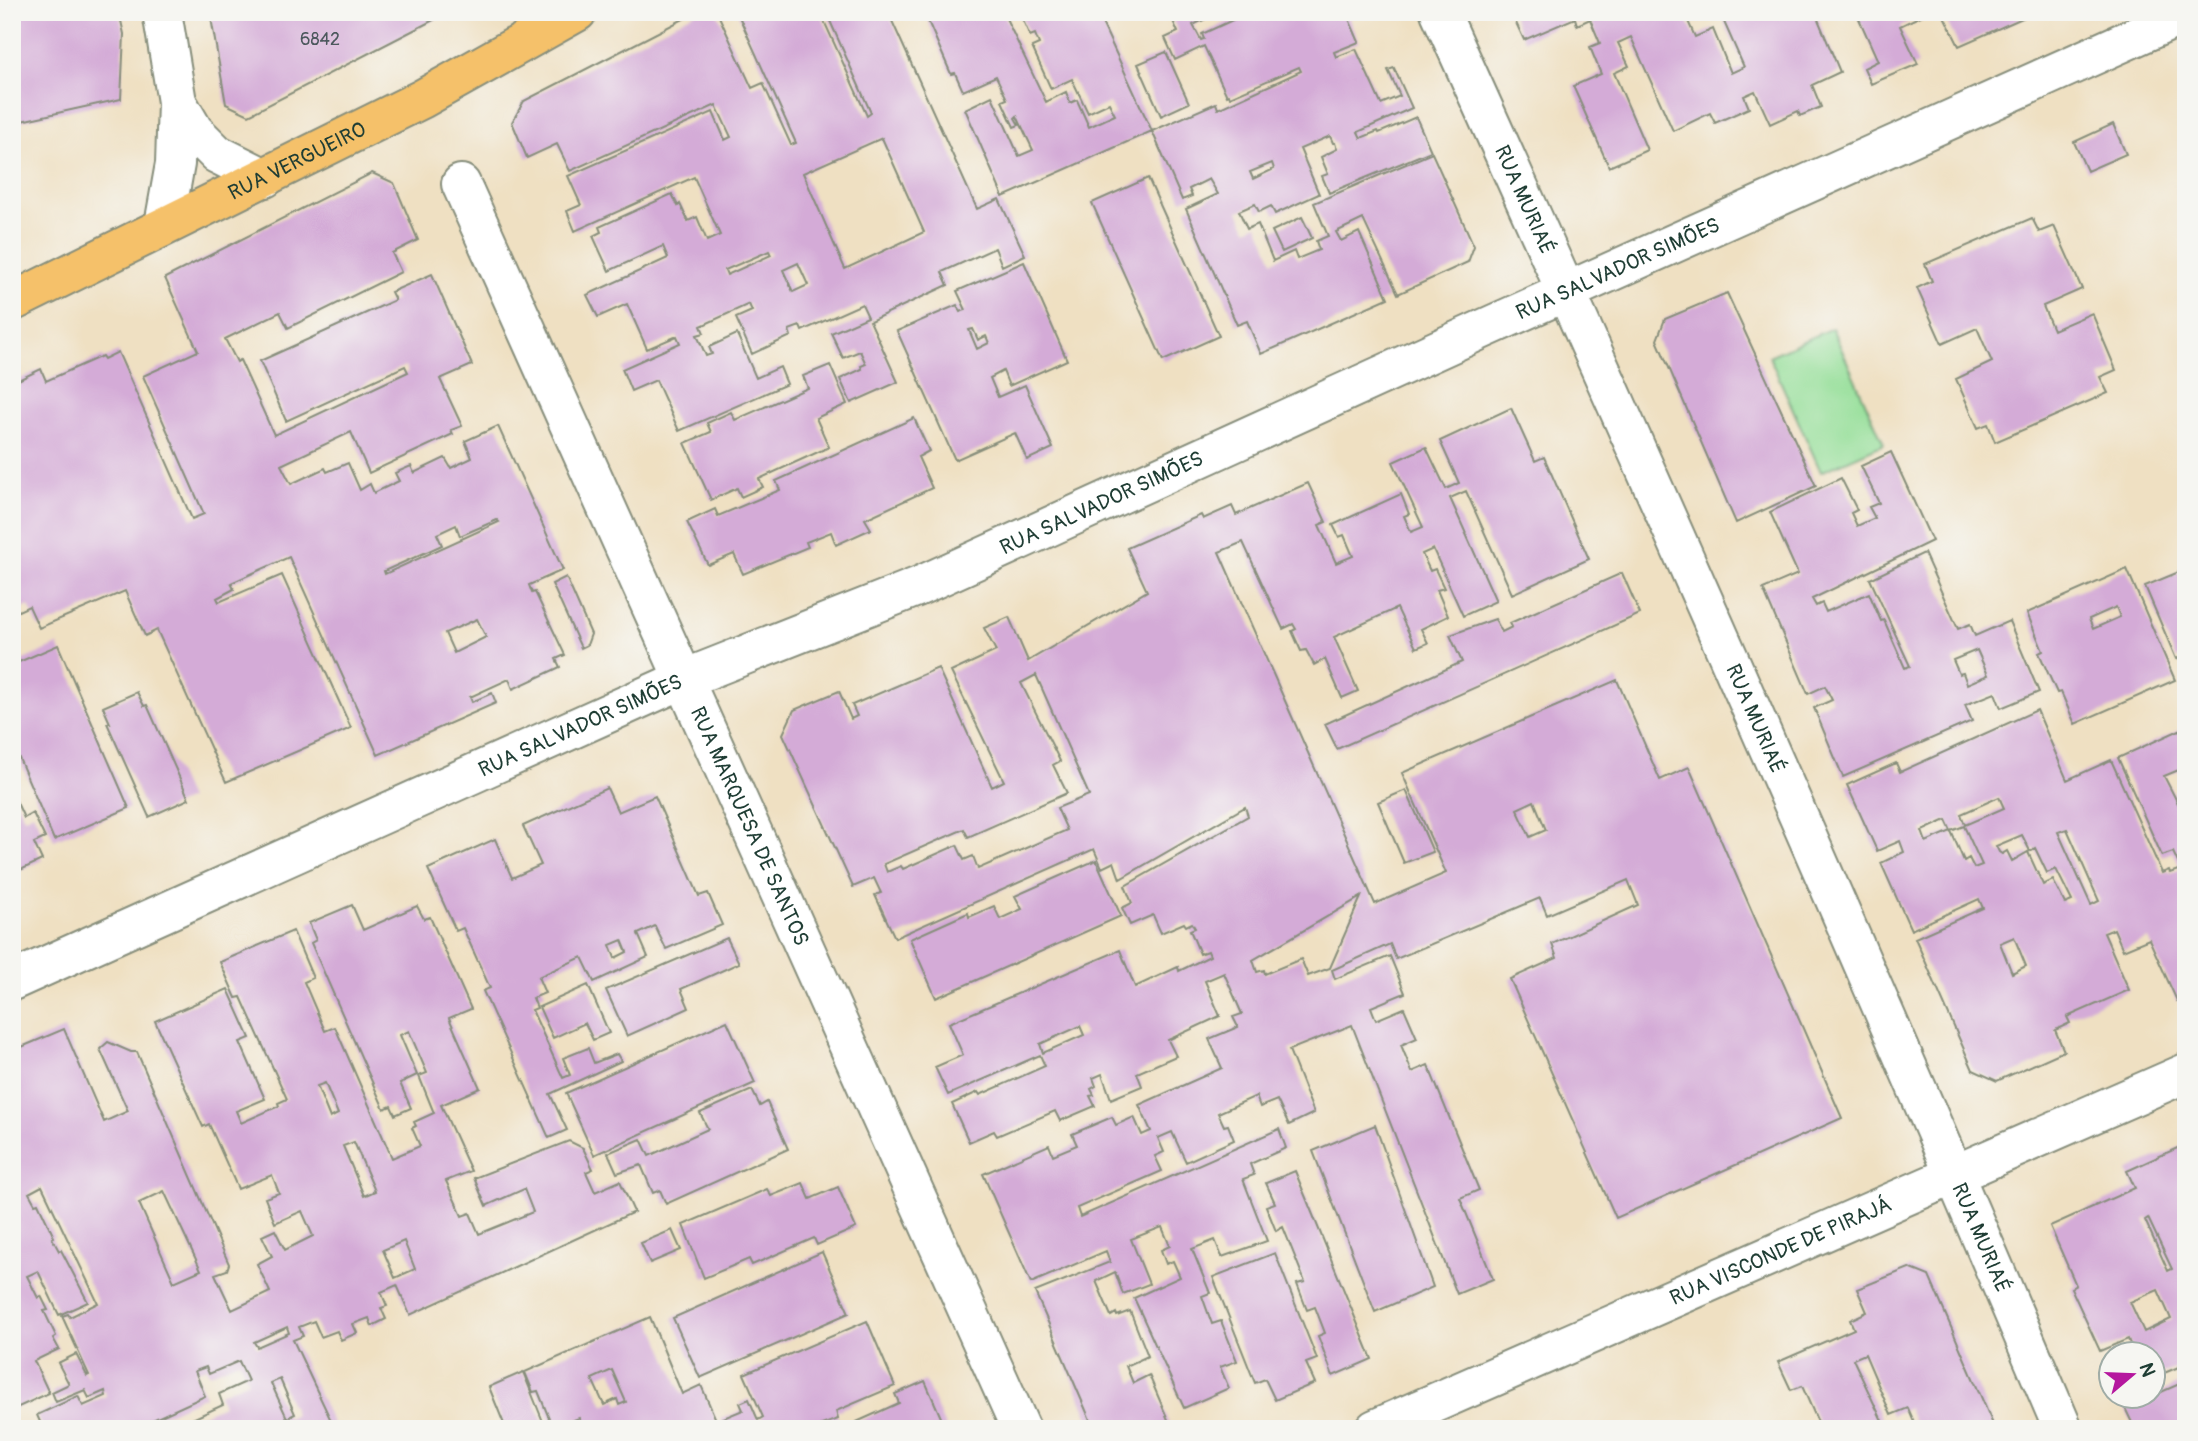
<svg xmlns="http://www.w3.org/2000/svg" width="2198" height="1441" viewBox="0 0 2198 1441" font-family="Pangolin,sans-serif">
<rect width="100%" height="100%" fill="#f6f6f2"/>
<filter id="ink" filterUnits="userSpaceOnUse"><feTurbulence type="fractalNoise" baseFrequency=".0143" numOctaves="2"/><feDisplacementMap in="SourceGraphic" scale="14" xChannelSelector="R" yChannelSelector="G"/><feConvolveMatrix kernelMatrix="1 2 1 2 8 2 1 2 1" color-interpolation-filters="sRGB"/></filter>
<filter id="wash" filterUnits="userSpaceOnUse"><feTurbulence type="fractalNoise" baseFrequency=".00686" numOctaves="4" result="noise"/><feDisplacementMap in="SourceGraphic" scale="28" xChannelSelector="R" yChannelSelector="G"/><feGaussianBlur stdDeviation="1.57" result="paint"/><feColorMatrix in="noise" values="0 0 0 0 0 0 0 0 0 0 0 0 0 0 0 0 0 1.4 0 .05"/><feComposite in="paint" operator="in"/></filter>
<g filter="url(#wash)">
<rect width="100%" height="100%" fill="#efe0c2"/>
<path fill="#96df9a" stroke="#5a8e67" stroke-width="2" d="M1832,328L1884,444L1821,472L1769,356Z"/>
<g id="blocks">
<path fill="#d4abd7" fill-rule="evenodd" d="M12,12H119L124,34L121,99L12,123Z
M210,12H449L249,115L226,104Z
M697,12H717L752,88L763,83L791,145L796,143L737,12H820L867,116L871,113L826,12H888L977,209L999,199L1025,255L1002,266L995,248L942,272L948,285L870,321L898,382L851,403L840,379L862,369L861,366L866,364L860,351L843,358L831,333L868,317L862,304L802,331L800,326L789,330L791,336L752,354L736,318L752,311L749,304L701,326L704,333L697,335L706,356L712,354L709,347L737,334L756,378L780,367L787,384L679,431L656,380L631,391L622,369L680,343L677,336L647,349L627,304L598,317L587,295L668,258L663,246L609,271L593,236L601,232L599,227L672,194L678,206L680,204L688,221L697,217L707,241L720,235L694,177L575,231L567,211L581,205L568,176L713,112L725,140L731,137L716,105L570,171L557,144L527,158L512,122L524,101ZM882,138L924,232L845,269L803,173ZM769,251L771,255L727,275L725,270ZM798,263L808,285L793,292L783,270Z
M924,12H1003L1046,102L1066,92L1070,103L1077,100L1089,127L1115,115L1109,103L1088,113L1072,79L1051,89L1032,47L1039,44L1035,34L1030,36L1019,12H1097L1152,131L1003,197L965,109L992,96L1019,156L1033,150L1017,116L1015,118L1019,125L1014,127L1002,101L1007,99L996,76L963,91L955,73L951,74Z
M1169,12H1220L1193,25L1201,40L1204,39L1202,34L1250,12H1346L1359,42L1334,52L1336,57L1356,49L1381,104L1400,96L1388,70L1394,68L1412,108L1358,132L1361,138L1378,131L1379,133L1416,117L1431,151L1329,193L1322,176L1328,174L1321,157L1337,149L1335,143H1333L1330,136L1300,149L1319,194L1275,214L1271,206L1259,212L1255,204L1239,211L1247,229L1258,224L1273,261L1294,251L1297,259L1319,250L1316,241L1328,236L1314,203L1432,153L1474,246L1468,262L1398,294L1363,219L1336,232L1341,241L1359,232L1388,298L1261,354L1247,321L1237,325L1186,209L1218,194L1209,179L1189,189L1192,196L1182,200L1152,131L1216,103L1218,109L1301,71L1299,67L1230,97L1229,95L1227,96L1204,46L1175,60L1165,38L1178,32ZM1272,163L1274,169L1253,179L1250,172Z
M1511,12H1684L1695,37L1713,29L1731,73L1744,67L1724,22L1735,16L1734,12H1815L1840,72L1812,85L1821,107L1800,116L1798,111L1770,124L1755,91L1744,96L1749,108L1715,123L1710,113L1673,131L1631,37L1618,43L1629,66L1614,73L1647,150L1609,167L1573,86L1601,74L1590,47L1600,43L1590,19L1577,25L1575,18L1524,40Z
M1856,12H1929L1900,26L1918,64L1871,84L1864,68L1878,61Z
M1942,12L1999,14L2036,12L1959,46Z
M1166,52L1189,103L1161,116L1138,64Z
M2113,124L2126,154L2087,171L2074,142Z
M372,173L394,183L418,240L392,253L401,272L288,328L280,312L225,339L237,362L240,360L274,435L408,372L405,366L286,421L260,361L395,300L391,292L432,274L472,365L440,379L462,426L451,430L453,434L369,473L351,432L281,465L291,484L325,468L327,472L348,463L360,490L370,484L374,493L399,481L395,473L411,466L414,473L445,458L451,468L472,458L465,441L498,426L563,570L529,585L532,593L535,592L565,655L556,659L560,667L513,689L509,679L470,697L472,702L492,693L496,703L378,755L289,557L231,583L234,589L217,598L219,602L282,575L351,728L226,782L157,630L145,636L125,591L39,628L29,606L12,614V383L41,369L46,381L102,356L104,359L118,352L192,519L204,514L143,376L198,351L165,278ZM497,520L499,522L385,574L384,571L442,545L437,534L456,525L460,536ZM477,619L486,637L454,653L445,633Z
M1148,178L1219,336L1163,361L1092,203Z
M1302,217L1312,238L1282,252L1272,231Z
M2032,218L2039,232L2054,226L2082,289L2043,306L2053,330L2092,313L2116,370L2100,377L2108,393L1995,442L1988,424L1978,428L1956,379L1992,362L1977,328L1942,344L1917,288L1932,281L1925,264Z
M1024,262L1067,360L1009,386L1003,371L990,378L998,397L1025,385L1053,448L1027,460L1015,433L955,460L897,331L957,305L960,312L966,310L957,291ZM973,329L978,340L986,336L989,343L977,349L969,330Z
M1727,293L1816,486L1736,523L1657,340L1665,319Z
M830,365L847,404L816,418L829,447L759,479L763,487L741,497L737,488L711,500L685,443L711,432L707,423L731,412L735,420L808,388L803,376Z
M1511,408L1535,461L1544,457L1589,559L1512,594L1466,491L1450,498L1496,601L1463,616L1433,549L1422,554L1430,571L1435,569L1444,588L1437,590L1448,616L1421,629L1428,643L1416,648L1397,608L1334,637L1358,691L1342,698L1325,659L1314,665L1306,650L1301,651L1292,631L1296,629L1293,624L1283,629L1243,542L1219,552L1375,904L1446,873L1402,773L1617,680L1660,780L1689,767L1842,1118L1616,1218L1510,979L1557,958L1552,944L1638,905L1628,880L1547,915L1540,898L1396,959L1390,944L1332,970L1335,979L1390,956L1405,993L1371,1007L1376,1020L1404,1008L1417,1038L1401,1045L1412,1072L1428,1065L1479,1190L1460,1198L1493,1279L1457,1294L1352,1025L1289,1050L1314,1113L1289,1125L1277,1100L1260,1107L1256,1096L1218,1113L1224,1126L1228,1125L1234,1140L1186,1162L1172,1132L1158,1138L1164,1152L1155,1156L1162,1171L1077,1208L1080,1217L1279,1129L1286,1148L1250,1164L1254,1175L1243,1179L1267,1241L1222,1257L1215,1240L1192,1249L1210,1293L1202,1296L1212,1324L1221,1321L1237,1361L1220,1367L1229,1388L1184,1408L1134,1298L1180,1277L1173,1261L1166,1264L1161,1250L1170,1246L1162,1227L1131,1239L1149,1284L1123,1294L1115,1272L1096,1281L1111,1316L1116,1313L1117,1316L1130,1311L1148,1356L1126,1366L1133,1383L1149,1375L1172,1429H1094L1035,1292L1110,1262L1106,1251L1031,1283L983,1174L1049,1145L1053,1155L1077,1145L1072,1134L1112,1117L1116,1125L1134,1117L1142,1135L1151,1131L1139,1105L1222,1068L1209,1039L1238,1027L1233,1017L1242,1014L1224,973L1205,981L1220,1016L1168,1040L1176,1056L1137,1073L1142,1086L1111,1099L1102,1074L1093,1078L1096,1086L1091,1089L1094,1095L1090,1096L1095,1106L1060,1121L1055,1111L997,1136L994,1131L969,1142L952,1104L978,1092L980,1095L1045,1066L1040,1055L948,1095L935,1067L963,1055L949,1023L1120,950L1135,987L1178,967L1179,971L1210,956L1208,951L1200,954L1190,930L1195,928L1192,923L1186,926L1184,923L1161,933L1153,915L1130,925L1122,908L1132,903L1125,886L1248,816L1245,807L1120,879L1114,862L1102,868L1094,849L895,938L875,895L881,893L874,878L853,887L783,734L794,710L839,691L851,719L857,716L852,705L938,668L992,787L1004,781L951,672L996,651L984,628L1009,617L1028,661L1147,591L1127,548L1201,515L1203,519L1232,506L1236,515L1308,483L1326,522L1319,525L1336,563L1353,556L1344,535L1339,537L1333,525L1401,494L1409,514L1404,516L1411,532L1423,527L1393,462L1426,447L1446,489L1459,483L1440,441ZM1036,675L1089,795L1057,808L1067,830L978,869L973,856L964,860L957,845L903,869L901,866L887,872L884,864L964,829L968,837L1067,793L1053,765L1060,761L1021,683ZM1534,801L1546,830L1530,837L1517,809ZM1361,897L1330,968L1308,976L1301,959L1265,974L1264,970L1257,972L1253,960ZM1080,1026L1084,1035L1043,1053L1040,1044Z
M914,418L929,451L918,457L932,488L865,519L871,529L836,545L831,532L806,542L808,547L743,574L734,554L708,565L687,522L715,509L718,516L780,490L776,481Z
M1891,452L1932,541L1812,599L1816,606L1822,603L1826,612L1869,593L1881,621L1884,620L1905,668L1910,666L1870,579L1924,553L1958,629L1970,624L1975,636L2009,621L2039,692L2001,708L1995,693L1965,705L1972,721L1843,777L1814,708L1832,700L1825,686L1808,694L1763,589L1798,574L1770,512L1841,478L1857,510L1851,513L1857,526L1875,518L1869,507L1879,503L1861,466ZM1977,650L1988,675L1967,684L1963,673L1959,674L1953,660Z
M2127,569L2175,680L2075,724L2061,692L2057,693L2039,653L2043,651L2027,613ZM2116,607L2120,617L2093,629L2089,619Z
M2186,569V670L2180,657L2176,659L2145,586Z
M1622,573L1640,614L1337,749L1325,724L1462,662L1450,635L1495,619L1502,632L1512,627L1510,623Z
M566,577L591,634L587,645L581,648L552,584Z
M58,645L129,808L54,840L12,742V665Z
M137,692L144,706L147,705L189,799L149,817L107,723H110L103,707Z
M2037,710L2067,780L2111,760L2162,873L2169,870L2170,873L2181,869L2173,852L2162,856L2118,758L2186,727V767L2164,776L2186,819V997L2177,1001L2149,939L2123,950L2114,929L2104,933L2129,990L2067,1017L2070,1023L2055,1030L2064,1051L1997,1081L1973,1070L1915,938L1983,908L1979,899L1911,930L1881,863L1904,852L1900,841L1877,851L1847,785L1896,763L1900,772ZM1999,797L2004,808L1965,825L1961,814ZM1946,820L1951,831L1964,826L1982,865L1974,868L1969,858L1964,861L1951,831L1926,842L1922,831ZM2067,829L2099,901L2091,905L2058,832ZM2022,835L2030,851L2035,848L2047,873L2056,869L2072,901L2065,904L2053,880L2043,885L2028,852L2012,861L2007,851L2002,854L1999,852L1996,846ZM2014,937L2026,966L2012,973L2000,943Z
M607,788L618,812L655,796L699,896L708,893L722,925L666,949L655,926L638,934L648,957L594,982L582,957L538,977L545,993L533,998L537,1008L532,1010L563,1078L570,1075L563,1058L588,1048L594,1063L617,1054L621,1061L550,1094L567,1130L549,1138L483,991L490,988L463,928L456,931L428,869L495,839L512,878L541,865L523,826ZM622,940L627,952L615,958L610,945Z
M1406,790L1433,852L1404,863L1378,802Z
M12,792L24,818L33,813L45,838L34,843L42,860L12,874Z
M1096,860L1121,916L936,998L910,939L968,913L969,917L994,906L1000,919L1022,909L1015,896Z
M352,905L363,930L417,906L424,919L430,917L471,1009L449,1018L480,1088L441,1105L471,1171L446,1181L462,1216L470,1213L479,1234L533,1212L524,1189L486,1206L474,1178L569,1141L583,1148L593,1169L586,1172L595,1192L620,1181L634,1212L410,1315L397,1285L381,1292L387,1306L381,1308L386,1319L372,1326L369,1318L353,1324L357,1333L341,1340L337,1331L321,1337L314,1321L299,1327L303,1336L293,1340L335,1429H193L190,1420L223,1405L219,1394L248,1381L239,1361L209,1374L206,1367L195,1371L205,1396L133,1429H43L37,1415L78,1396L83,1406L106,1396L105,1391L89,1398L85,1390L56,1402L52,1392L69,1384L58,1363L76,1354L87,1376L89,1375L62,1316L68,1314L70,1317L98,1303L42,1186L29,1193L35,1204L38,1203L54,1237L52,1238L59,1251L61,1250L88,1302L59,1315L38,1271L27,1276L38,1298L41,1296L48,1310L44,1311L56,1336L53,1338L59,1349L34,1361L49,1393L12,1410V1051L64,1029L104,1122L128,1111L100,1049L108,1042L131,1052H137L229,1264L227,1270L215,1274L232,1310L270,1292L257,1264L272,1256L262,1236L275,1230L285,1250L313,1236L302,1211L275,1223L265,1198L279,1193L272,1175L238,1189L209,1124L203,1127L155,1021L228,989L250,1038L240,1042L265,1099L236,1111L241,1123L279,1106L278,1103L287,1099L241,997L236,998L220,962L293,931L313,978L304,982L325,1031L335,1027L392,1158L420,1146L412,1128L416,1126L414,1122L434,1113L419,1076L427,1073L409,1031L400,1035L417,1075L400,1083L411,1108L395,1115L391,1106L384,1109L311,943L316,940L309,923ZM325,1083L338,1114L330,1118L317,1086ZM354,1142L375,1191L364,1196L343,1146ZM164,1191L201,1270L174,1282L139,1203ZM404,1241L415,1269L395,1278L383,1250ZM287,1327L289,1333L257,1347L254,1342ZM280,1379L295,1414L287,1418L271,1383Z
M727,938L739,963L681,989L689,1008L627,1036L606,990Z
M588,985L609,1033L593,1040L585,1023L553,1038L539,1007Z
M727,1021L755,1083L594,1155L566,1093Z
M752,1090L760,1106L767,1102L788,1149L666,1204L660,1190L653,1193L641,1165L617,1173L608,1153L641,1139L649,1156L708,1129L700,1113Z
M1375,1125L1433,1287L1375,1312L1313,1151Z
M2186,1144V1364L2152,1378V1354H2134L2128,1339L2100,1351L2071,1288L2076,1285L2050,1226L2135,1188L2127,1171ZM2148,1218L2172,1269L2168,1271L2145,1220ZM2158,1290L2171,1319L2144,1332L2130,1302Z
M1295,1171L1372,1359L1333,1376L1318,1336L1325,1333L1315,1307L1307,1310L1297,1284L1305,1282L1283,1227L1276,1231L1266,1206L1275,1203L1266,1183Z
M803,1183L810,1199L838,1187L856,1228L817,1245L814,1238L752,1265L749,1259L704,1278L683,1225L767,1189L771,1196Z
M672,1230L681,1250L650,1263L641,1243Z
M822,1252L849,1313L700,1378L673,1318Z
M1275,1253L1317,1359L1306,1363L1315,1383L1275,1400L1265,1379L1255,1383L1213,1277Z
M1909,1268L1929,1276L1995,1429H1917L1908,1408L1891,1415L1865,1354L1853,1359L1886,1429H1821L1802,1386L1791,1390L1778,1362L1854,1329L1850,1320L1867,1312L1857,1289Z
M650,1317L682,1394L701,1385L720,1429H584L579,1418L553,1428L538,1391L533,1392L525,1372ZM612,1370L626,1402L619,1405L617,1399L604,1405L592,1379Z
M867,1321L895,1386L836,1411L838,1419L819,1426L821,1429H726L721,1419L743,1410L740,1403L749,1399L758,1420L763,1417L744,1374Z
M523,1372L546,1429H506L489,1387Z
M925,1381L946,1429H841L899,1403L895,1394Z
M2186,1381V1429H2135L2125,1408Z"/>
</g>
</g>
<g filter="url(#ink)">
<use href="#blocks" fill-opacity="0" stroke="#878e7b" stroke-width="2"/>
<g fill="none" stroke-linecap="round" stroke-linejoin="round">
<defs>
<g id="minor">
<path d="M162,12L177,102L175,164L164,225"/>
<path id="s1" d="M1440,12C1653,482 1861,954 2063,1429"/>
<path d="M177,102L194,131L217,154L265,178"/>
<path id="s2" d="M461,184L1021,1429"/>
<path id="s3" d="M12,981L684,679L917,587L1483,329L2186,14"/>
<path id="s4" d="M1375,1429L2186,1073"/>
</g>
<g id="major">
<path id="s5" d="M12,302L422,99L577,12"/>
</g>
</defs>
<use href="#minor" stroke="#878e7b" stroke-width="42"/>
<use href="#major" stroke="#878e7b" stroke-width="42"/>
<use href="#minor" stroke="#fff" stroke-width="38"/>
<use href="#major" stroke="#f5c16b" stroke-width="38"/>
</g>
</g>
<g text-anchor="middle" stroke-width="7" stroke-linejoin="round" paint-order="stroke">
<g font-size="18" fill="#4c585d">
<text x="320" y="45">6842</text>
</g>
<g font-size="21" fill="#1f3d34" stroke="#f6f6f2">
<text dy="7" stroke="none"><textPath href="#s5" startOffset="318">RUA VERGUEIRO</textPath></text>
<text dy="7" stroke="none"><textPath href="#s1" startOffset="206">RUA MURIAÉ</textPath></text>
<text dy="7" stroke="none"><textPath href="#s3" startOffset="1757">RUA SALVADOR SIMÕES</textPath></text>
<text dy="7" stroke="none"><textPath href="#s3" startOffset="1190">RUA SALVADOR SIMÕES</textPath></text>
<text dy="7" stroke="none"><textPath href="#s1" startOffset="774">RUA MURIAÉ</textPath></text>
<text dy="7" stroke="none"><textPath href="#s3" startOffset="623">RUA SALVADOR SIMÕES</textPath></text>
<text dy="7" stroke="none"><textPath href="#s2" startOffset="704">RUA MARQUESA DE SANTOS</textPath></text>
<text dy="7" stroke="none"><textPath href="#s1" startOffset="1340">RUA MURIAÉ</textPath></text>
<text dy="7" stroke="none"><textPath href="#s4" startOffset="443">RUA VISCONDE DE PIRAJÁ</textPath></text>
</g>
</g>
<rect width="2198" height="1441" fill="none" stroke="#f6f6f2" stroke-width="42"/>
<g transform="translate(2132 1375) rotate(71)"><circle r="33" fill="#f6f6f2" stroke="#a0aca6" stroke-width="2"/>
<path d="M0-5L12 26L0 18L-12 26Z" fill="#b5179e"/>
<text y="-10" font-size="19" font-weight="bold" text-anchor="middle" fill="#1f3d34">N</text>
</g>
</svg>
